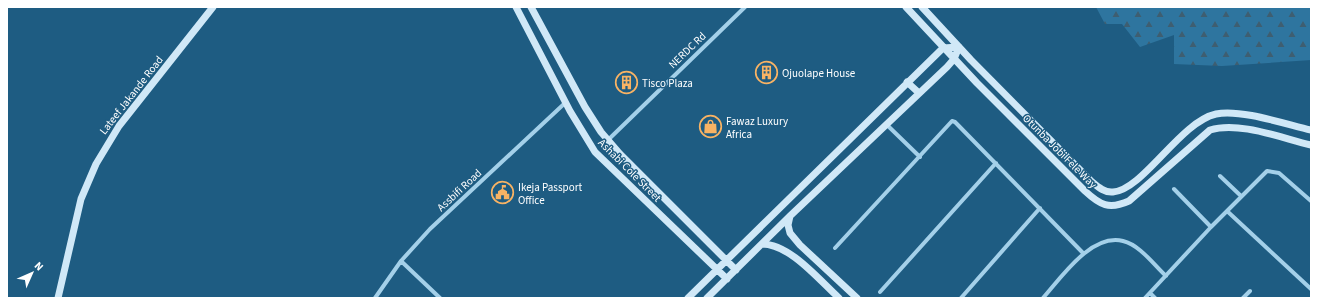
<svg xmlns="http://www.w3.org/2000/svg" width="1318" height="305" viewBox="0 0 1318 305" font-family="'Source Sans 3',sans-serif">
<defs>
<pattern id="forest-firs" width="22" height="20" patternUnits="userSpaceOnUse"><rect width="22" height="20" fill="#2e759f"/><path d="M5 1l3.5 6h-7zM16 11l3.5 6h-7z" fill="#3e5e71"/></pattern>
</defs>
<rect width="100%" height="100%" fill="#1e5c82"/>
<path fill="url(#forest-firs)" d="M1096,7H1311V60L1222,66L1174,64V35L1140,47L1122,24H1105Z"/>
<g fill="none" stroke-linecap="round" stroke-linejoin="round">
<path stroke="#a4d0e9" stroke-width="4" d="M886,124L920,157
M608,140L745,7
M1220,176L1241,196
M1174,189L1211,227
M1227,211L1311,289
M835,248L952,121L955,122L1083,253
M401,261L440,298
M880,292L996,163
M1150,293L1155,298
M375,298L401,261L430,229L565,103
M961,298L1040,208
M1043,298C1061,278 1091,233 1123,241C1140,245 1154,265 1166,276
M1145,298L1211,227L1267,171L1279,173L1311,201
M1243,298L1250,291"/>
<path stroke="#d0e8f7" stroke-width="7" d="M516,7L570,111L595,152L727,279
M531,7L585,107L601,132L620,154L736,270
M906,7L977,83L1085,191C1100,205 1109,210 1129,201L1210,130C1239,121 1281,138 1311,145
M922,7L971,60L1092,182C1098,187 1105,193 1113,192C1143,190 1180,122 1216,114C1241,109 1285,124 1311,130
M907,82L919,93
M790,216L788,225L790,233L800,245L857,298
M762,244C790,244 819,280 839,298
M58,298L81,199L96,164L119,126L213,7
M688,298L943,48L959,47
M707,298L790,216L947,67L954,59L959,47"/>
</g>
<defs>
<symbol id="building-ring" viewBox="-11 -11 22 22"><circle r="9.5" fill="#1e5c82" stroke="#f8b364" stroke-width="1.5"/><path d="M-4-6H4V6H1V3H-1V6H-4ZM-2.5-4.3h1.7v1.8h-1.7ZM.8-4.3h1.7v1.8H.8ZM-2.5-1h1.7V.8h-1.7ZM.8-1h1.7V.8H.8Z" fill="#f8b364"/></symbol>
<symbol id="shop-ring" viewBox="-11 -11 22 22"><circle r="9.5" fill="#1e5c82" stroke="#f8b364" stroke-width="1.5"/><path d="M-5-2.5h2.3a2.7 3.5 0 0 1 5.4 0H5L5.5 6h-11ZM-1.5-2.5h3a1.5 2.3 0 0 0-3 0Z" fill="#f8b364"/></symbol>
<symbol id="civic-ring" viewBox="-11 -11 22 22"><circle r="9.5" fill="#1e5c82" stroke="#f8b364" stroke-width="1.5"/><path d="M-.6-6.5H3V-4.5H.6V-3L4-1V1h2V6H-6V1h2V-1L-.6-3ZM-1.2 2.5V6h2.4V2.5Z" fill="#f8b364"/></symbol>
</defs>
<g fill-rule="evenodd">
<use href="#building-ring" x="754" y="60" width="25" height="25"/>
<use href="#building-ring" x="614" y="70" width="25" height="25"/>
<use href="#shop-ring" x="698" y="114" width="25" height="25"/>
<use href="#civic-ring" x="490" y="180" width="25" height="25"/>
</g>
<g text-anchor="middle" stroke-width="3" stroke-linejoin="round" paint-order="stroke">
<g font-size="11" fill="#fff" stroke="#1e5c82">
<text transform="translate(687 50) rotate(-44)" y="4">NERDC Rd</text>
<text transform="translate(131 95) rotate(-52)" y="4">Lateef Jakande Road</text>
<text transform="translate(1060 151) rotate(45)" y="4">Otunba Jobi Fele Way</text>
<text transform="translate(630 170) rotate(45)" y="4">Ashabi Cole Street</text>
<text transform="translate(459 190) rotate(-43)" y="4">Assbifi Road</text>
</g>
<g font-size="11" fill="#fff" stroke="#1e5c82" text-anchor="start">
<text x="782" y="77">Ojuolape House</text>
<text x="642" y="87">Tisco Plaza</text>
<text x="726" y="125">Fawaz Luxury<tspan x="726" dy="13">Africa</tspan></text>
<text x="518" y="191">Ikeja Passport<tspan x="518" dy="13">Office</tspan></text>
</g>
</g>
<rect width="1318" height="305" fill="none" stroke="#ffffff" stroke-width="16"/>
<g transform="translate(32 273) rotate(45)" stroke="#1e5c82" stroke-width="3" paint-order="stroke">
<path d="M0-3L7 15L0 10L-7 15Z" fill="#ffffff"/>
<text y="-6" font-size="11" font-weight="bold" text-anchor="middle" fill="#ffffff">N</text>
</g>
</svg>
